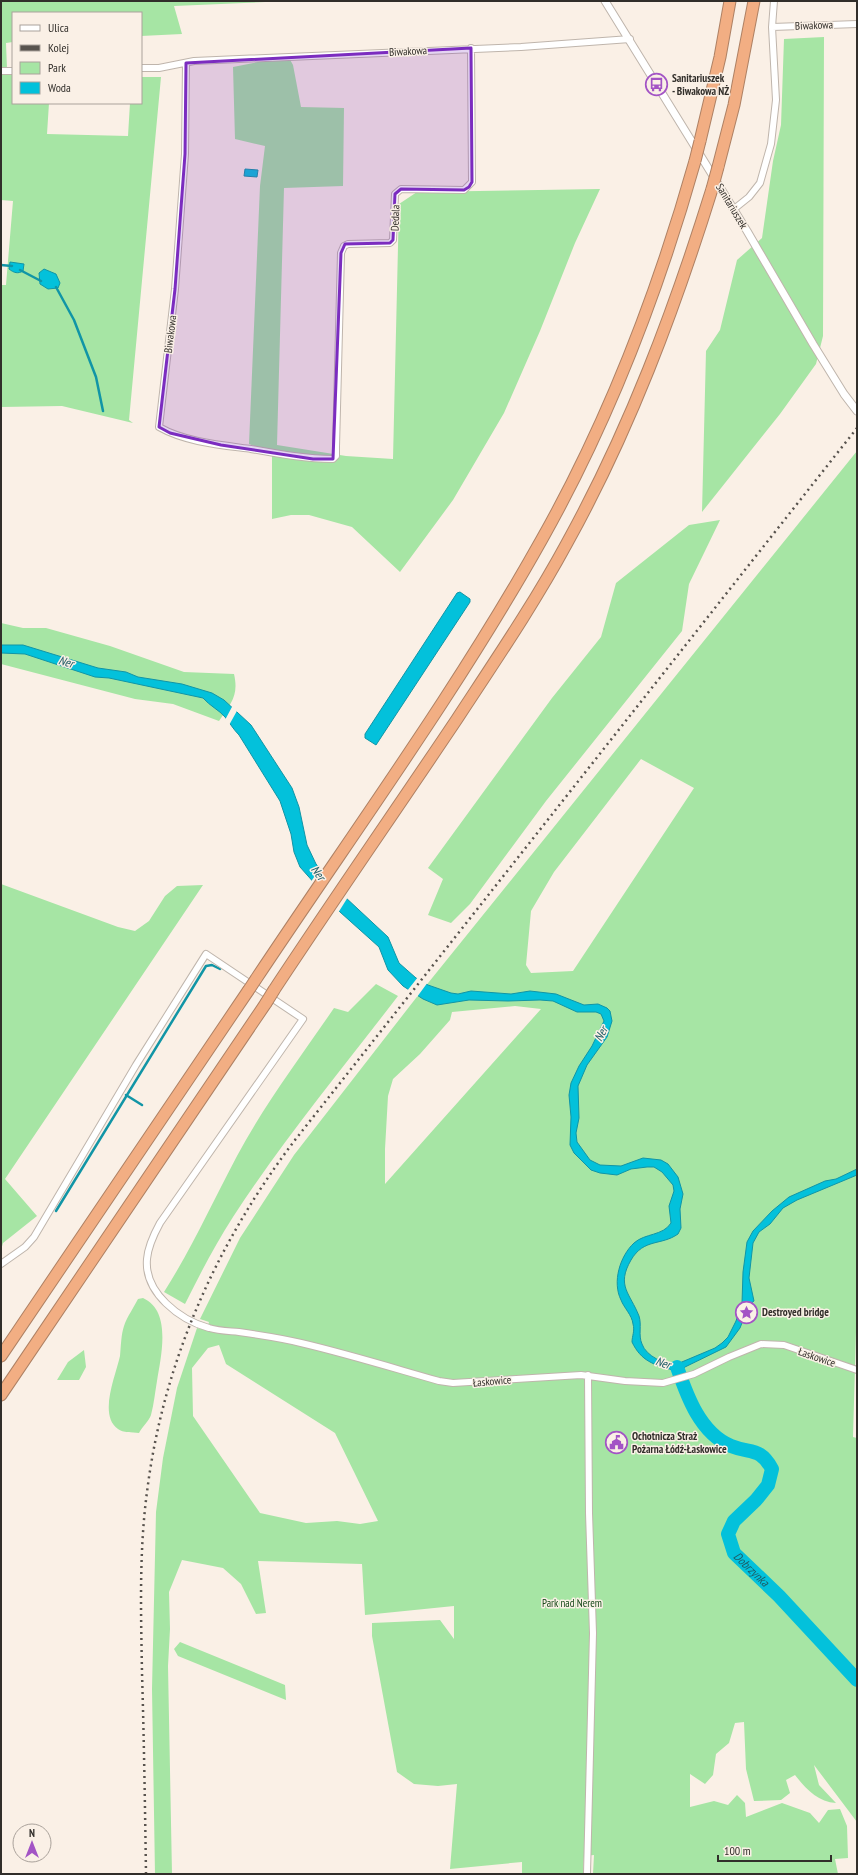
<svg xmlns="http://www.w3.org/2000/svg" width="858" height="1875" viewBox="0 0 858 1875" font-family="'PT Sans Narrow',sans-serif">
<rect width="100%" height="100%" fill="#faf0e6"/>
<path fill="#a6e5a4" fill-rule="evenodd" d="M1,1H288L174,6L182,34L141,36V13H13V42L6,43L7,69H13V103H49L47,134L128,136L130,103H141V77H161L129,420L133,423L62,406L1,407V285H6L13,201L1,200Z
M824,37L823,336L816,364L780,414L702,512L706,351L720,330L737,260L762,238L773,161L781,125L784,39Z
M288,56L293,65L301,107L344,108L343,186L284,188L277,445L346,456L393,459L399,204L417,192L600,189L575,243L540,331L504,413L453,500L400,572L352,527L309,515H291L272,519V453L249,444L260,186L265,146L235,139L233,67Z
M857,451V1297L853,1437L857,1438V1822L814,1765L819,1785L836,1803C818,1802 806,1789 795,1775L786,1780L790,1793L781,1800L754,1801L746,1769L744,1722L735,1723L729,1743L716,1754L713,1775L705,1784L690,1774V1807L714,1801L728,1805L737,1795L745,1803L746,1817L782,1803L810,1813L819,1823L828,1810L840,1809L847,1826L848,1858L835,1859L838,1874H593L594,1855L584,1856L583,1874H522V1862L450,1869L457,1784L438,1786L414,1784L397,1772L372,1636V1623L440,1620L454,1639V1606L365,1615L362,1564L258,1561L266,1613L256,1614L241,1584L223,1568L182,1560L169,1592L170,1629L168,1666L172,1874H155L152,1689L156,1512L163,1458L177,1388L197,1328L224,1334L227,1328L208,1325L209,1322L200,1319L240,1238L294,1155L416,998ZM641,759L694,788L573,971L531,973L526,965L531,911L554,872ZM515,1006L541,1009L385,1184V1149L388,1096L393,1079L420,1054L450,1020L452,1012ZM219,1345L226,1364L335,1433L378,1521L360,1524L337,1521L306,1523L260,1513L193,1416L192,1368L208,1348Z
M720,520L689,584L682,631L546,801L470,904L451,923L428,915L443,879L428,868L552,698L601,637L616,583L689,525Z
M1,623L23,628H46L110,646L184,672L234,674C239,696 231,703 219,721L173,704L135,699L1,664Z
M1,884L118,927L135,931L149,921L165,896L177,886L203,885L5,1179L37,1216L3,1243L1,1250Z
M376,984L398,996C342,1069 283,1140 233,1217C215,1245 200,1274 185,1304L164,1292C192,1248 213,1201 237,1156C264,1105 302,1055 334,1008L348,1012Z
M143,1298C172,1311 161,1356 157,1381C155,1392 154,1404 151,1415C149,1421 142,1427 139,1433C132,1432 123,1433 118,1429C98,1415 116,1375 120,1356C121,1346 121,1335 124,1326C127,1317 134,1307 138,1299Z
M84,1350L86,1367L79,1380H57L68,1362Z
M180,1642L285,1685L286,1700L178,1656L174,1649Z"/>
<path fill="#03c1db" stroke="#1195a6" d="M245,169L258,170L257,177L244,176Z
M10,262L24,264L23,271C18,274 14,273 9,269Z
M44,269L56,274L60,283L58,288L48,289L40,284L39,273Z
M460,592L470,599V602L376,745L365,738V734L457,593Z
M1,645H23L98,668L126,672L138,677L182,684L212,693L224,700L251,725L292,788L299,807L307,845L316,864L344,896L388,937L399,963L416,978L428,985L451,993L458,994L471,991L511,994L530,991L556,994L584,1005L598,1004L607,1008L610,1011L612,1021L607,1037L587,1065L578,1086L579,1118L576,1133L577,1142L590,1160L600,1165L621,1166L643,1158L661,1160L668,1164L678,1177L683,1194L680,1209L681,1228L678,1234C661,1246 644,1238 631,1260C616,1286 630,1293 639,1316C642,1325 638,1335 642,1344C646,1356 665,1365 677,1364L715,1348L722,1343L728,1337L736,1321L742,1303L743,1272L747,1242L753,1231L772,1211L789,1197L825,1181L836,1179L857,1169V1175L797,1200L783,1208L770,1224L759,1232L753,1243L749,1278L754,1301L749,1305L740,1328L726,1347L685,1367L681,1371L682,1377L676,1378L673,1370C654,1365 641,1361 632,1342C632,1336 635,1331 633,1324C632,1315 624,1308 621,1300C612,1282 620,1256 634,1243C645,1233 663,1236 671,1223L669,1206L674,1191L673,1185L662,1172L654,1167H647L631,1169L617,1175L600,1173L591,1170L574,1153L570,1145L571,1117L569,1095L571,1083L579,1066L592,1046L604,1021L601,1014L596,1012H577L553,1001L540,1000L508,1001L469,1000L437,1005L423,999L403,986L388,970L379,947L340,912L300,867L294,852L291,834L280,801L239,735C233,729 230,723 225,717C219,710 210,706 203,698L109,678L95,677L25,654L1,653Z"/>
<path fill="#faf0e6" d="M233,705L238,709L228,727L225,720Z
M321,867L348,897L338,913L310,883Z
M418,977L428,982L417,997L407,991Z"/>
<g fill="none" stroke-linecap="round" stroke-linejoin="round">
<path stroke="#1195a6" stroke-width="2.5" d="M1,265L12,266
M20,270L41,281
M56,287L74,320L96,377L103,411
M126,1095L142,1105
M56,1211L206,966L212,965L220,969"/>
<path stroke="#03c1db" stroke-width="14" id="s1" d="M677,1367C687,1396 700,1433 731,1446C751,1454 760,1447 772,1469L768,1485L756,1500L734,1521L728,1534L734,1553L779,1596L857,1680"/>
<defs>
<path id="minor" d="M772,27L857,24
M186,63L185,154L175,289L159,427C185,442 221,445 251,449C279,454 306,459 333,459L336,456V447L341,253L344,246L348,244L390,243L393,240L395,194L401,189L464,190L472,182L471,48
M141,68H159L194,61L521,47L630,39
M1,71H13
M734,209L749,197L760,183L771,144L776,100L772,27L774,1
M1,1264L25,1247L34,1237L136,1065L206,954L303,1019L160,1223C154,1234 148,1246 147,1259C144,1293 180,1320 209,1328C219,1331 229,1331 239,1332C260,1335 281,1338 301,1343C348,1354 393,1368 439,1381L453,1383L581,1375L625,1381L663,1383L694,1374L729,1357L761,1344L784,1345L857,1370
M587,1874L593,1633L589,1513L588,1375"/>
<path id="tertiary" d="M605,1L747,231L813,344L844,394L857,411"/>
<path id="motorway" d="M700,141L720,57L730,1
M718,167L734,105L754,1
M256,979C353,833 457,691 542,539C609,420 658,292 695,161
M274,990C334,899 396,810 457,719C495,661 534,604 567,543C629,431 674,311 712,189
M1,1356L248,991
M1,1395L266,1003"/>
</defs>
<use href="#minor" stroke="#bfb5ac" stroke-width="8"/>
<use href="#tertiary" stroke="#bfb5ac" stroke-width="9"/>
<use href="#motorway" stroke="#ae8164" stroke-width="13"/>
<use href="#minor" stroke="#fff" stroke-width="6"/>
<use href="#tertiary" stroke="#fff" stroke-width="7"/>
<use href="#motorway" stroke="#f2ae83" stroke-width="11"/>
<path stroke="#58534e" stroke-width="2.5" stroke-dasharray="2 4" stroke-linecap="butt" d="M146,1874C145,1807 144,1740 142,1673C141,1613 139,1552 147,1492C163,1363 216,1244 295,1140L857,428"/>
<defs>
<path id="motorway-bridge" d="M695,161L700,141
M712,189L718,167
M248,991L256,979
M266,1003L274,990"/>
</defs>
<use href="#motorway-bridge" stroke="#ae8164" stroke-width="13" stroke-linecap="butt"/>
<use href="#motorway-bridge" stroke="#f2ae83" stroke-width="11"/>
</g>
<path fill="#7b2cbf" fill-opacity="0.2" stroke="#7b2cbf" stroke-width="3" stroke-linejoin="round" d="M471,48L472,182L469,187L464,190L401,189L395,194L393,240L390,243L345,244L341,253L333,459H313L221,445L170,433L159,427L175,289L185,154L186,63Z"/>
<defs>
<symbol id="bus-ring" viewBox="-11 -11 22 22"><circle r="9.5" fill="#faf0e6" stroke="#a354c5" stroke-width="1.5"/><path d="M-5-6H5V4H4V6H2V4H-2V6H-4V4H-5ZM-3.5-4V0h7V-4ZM-3.5 1.2v1.5H-2V1.2ZM2 1.2v1.5H3.5V1.2Z" fill="#a354c5"/></symbol>
<symbol id="sight-ring" viewBox="-11 -11 22 22"><circle r="9.5" fill="#faf0e6" stroke="#a354c5" stroke-width="1.5"/><path d="M0-6L1.8-2.2L6-1.7L2.9 1.2L3.7 5.4L0 3.3L-3.7 5.4L-2.9 1.2L-6-1.7L-1.8-2.2Z" fill="#a354c5"/></symbol>
<symbol id="civic-ring" viewBox="-11 -11 22 22"><circle r="9.5" fill="#faf0e6" stroke="#a354c5" stroke-width="1.5"/><path d="M-.6-6.5H3V-4.5H.6V-3L4-1V1h2V6H-6V1h2V-1L-.6-3ZM-1.2 2.5V6h2.4V2.5Z" fill="#a354c5"/></symbol>
</defs>
<g fill-rule="evenodd">
<use href="#bus-ring" x="644" y="72" width="25" height="25"/>
<use href="#sight-ring" x="734" y="1300" width="25" height="25"/>
<use href="#civic-ring" x="604" y="1430" width="25" height="25"/>
</g>
<g text-anchor="middle" stroke-width="3" stroke-linejoin="round" paint-order="stroke">
<g font-size="11" fill="#312e2a" stroke="#faf0e6">
<text transform="translate(814 25) rotate(-2)" y="4">Biwakowa</text>
<text transform="translate(408 51) rotate(-3)" y="4">Biwakowa</text>
<text transform="translate(732 206) rotate(59)" y="4">Sanitariuszek</text>
<text transform="translate(395 218) rotate(-88)" y="4">Dedala</text>
<text transform="translate(170 334) rotate(-83)" y="4">Biwakowa</text>
<text transform="translate(817 1357) rotate(19)" y="4">Łaskowice</text>
<text transform="translate(492 1381) rotate(-5)" y="4">Łaskowice</text>
</g>
<g font-size="11" font-weight="bold" fill="#312e2a" stroke="#faf0e6" text-anchor="start">
<text x="672" y="82">Sanitariuszek<tspan x="672" dy="13">- Biwakowa NŻ</tspan></text>
<text x="762" y="1316">Destroyed bridge</text>
<text x="632" y="1440">Ochotnicza Straż<tspan x="632" dy="13">Pożarna Łódź-Łaskowice</tspan></text>
</g>
<g font-size="11" fill="#144716" stroke="#faf0e6">
<text x="572" y="1607">Park nad Nerem</text>
</g>
<g font-size="12" font-style="italic" fill="#1d5b66" stroke="#faf0e6">
<text transform="translate(66 662) rotate(17)" y="4">Ner</text>
<text transform="translate(318 873) rotate(53)" y="4">Ner</text>
<text transform="translate(601 1034) rotate(-63)" y="4">Ner</text>
<text transform="translate(663 1363) rotate(19)" y="4">Ner</text>
<text dy="4" stroke="none"><textPath href="#s1" startOffset="272">Dobrzynka</textPath></text>
</g>
</g>
<rect width="858" height="1875" fill="none" stroke="#312e2a" stroke-width="4"/>
<rect x="12" y="12" width="130" height="92" fill="#faf0e6" stroke="#aaa29b"/>
<rect x="20" y="25" width="20" height="6" fill="#ffffff" stroke="#aaa29b"/>
<text x="48" y="32" font-size="12" fill="#312e2a">Ulica</text>
<rect x="20" y="45" width="20" height="6" fill="#58534e" stroke="#aaa29b"/>
<text x="48" y="52" font-size="12" fill="#312e2a">Kolej</text>
<rect x="20" y="62" width="20" height="12" fill="#a6e5a4" stroke="#aaa29b"/>
<text x="48" y="72" font-size="12" fill="#312e2a">Park</text>
<rect x="20" y="82" width="20" height="12" fill="#03c1db" stroke="#aaa29b"/>
<text x="48" y="92" font-size="12" fill="#312e2a">Woda</text>
<g transform="translate(32 1843)"><circle r="19" fill="#faf0e6" stroke="#aaa29b"/>
<path d="M0-3L7 15L0 10L-7 15Z" fill="#a354c5"/>
<text y="-6" font-size="11" font-weight="bold" text-anchor="middle" fill="#312e2a">N</text>
</g>
<path d="M718 1855v6h113v-6" fill="none" stroke="#312e2a" stroke-width="2"/>
<text x="724" y="1855" font-size="12" fill="#312e2a" stroke="#faf0e6" stroke-width="3" paint-order="stroke">100 m</text>
</svg>
